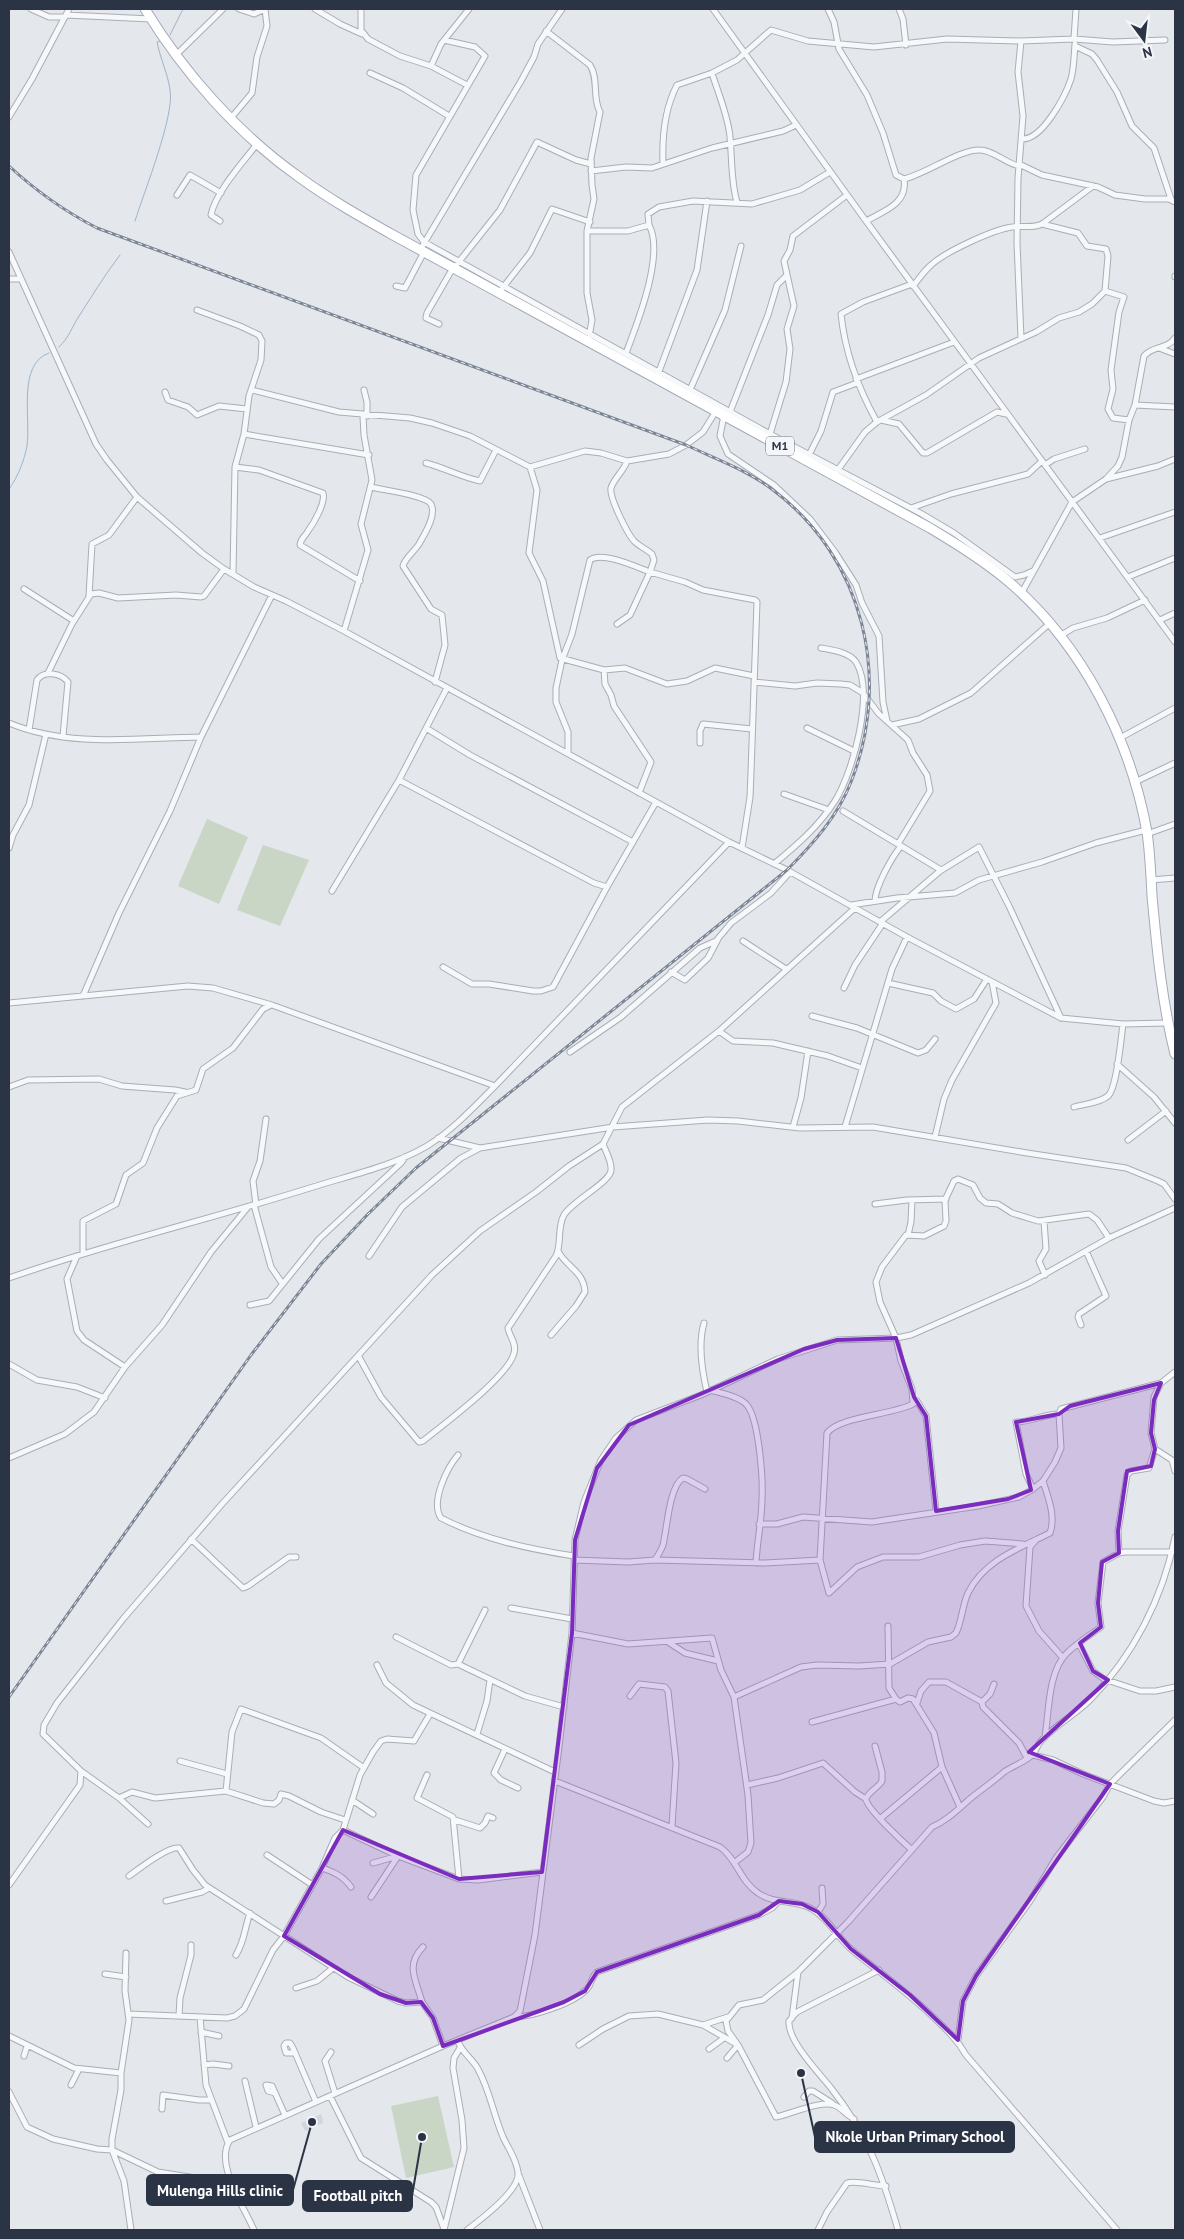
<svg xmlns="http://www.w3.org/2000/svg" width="1184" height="2239" viewBox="0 0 1184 2239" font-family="'PT Sans',sans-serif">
<rect width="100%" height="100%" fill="#e4e7ec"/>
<path fill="#d2d6de" d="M321,2114L323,2121L322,2124L317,2125L316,2123L315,2127L305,2131L301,2123Z"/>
<path fill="#c9d6c5" d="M207,819L248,837L219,904L178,886Z
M263,845L309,860L280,926L237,910Z
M438,2096L454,2167L406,2178L391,2106Z"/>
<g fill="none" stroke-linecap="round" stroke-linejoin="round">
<path stroke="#9fb4cc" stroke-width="1" d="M170,35L183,9
M135,221C144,192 175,115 170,90C168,74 160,58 157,42L160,41
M59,347C68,338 70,332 76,321C90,299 104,276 120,255
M9,489C18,477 24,461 27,446C31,418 17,364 49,353"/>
<defs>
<path id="street" d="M31,9L49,17H65
M239,9L254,14L265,9
M315,9L340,24L362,34
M361,9V30L368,39L400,56L431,66L467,85
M713,9L866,221L1175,642
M828,9L834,22L839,49L867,95L883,133L896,175L904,179
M899,9L903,19L906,45
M66,15L151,19
M546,31L590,65C599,79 592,98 600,112L591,158L592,185L594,199L587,231V293L592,320L589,337
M1074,39L1076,9
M444,40L475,47L485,56L416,175L413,210L418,234L424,242L770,434L922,514L954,533L1015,577L1024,575L1033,571
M1075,46L1092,54L1097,60L1117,92L1132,126L1154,148L1171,199
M176,55L223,9
M431,66L441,44L469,9
M370,73L403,88L449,116
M712,73C718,93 728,115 730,137C732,157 731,183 737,202
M9,117L32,79L69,9
M231,118L252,93L257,57L267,26L265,9
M1022,139C1042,140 1065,97 1071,79C1074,68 1074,56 1075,44
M663,163C662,137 665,108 677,85L712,73L737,60L771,30L808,41L874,47L947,39L1021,41L1074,39L1113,42L1165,40
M1019,164L1042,175L1098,187L1115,195L1145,199H1169L1175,202
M591,171L626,167L652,168L712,148L783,131L796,125
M177,195L190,175L221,193
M220,221L211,215C215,193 243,162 257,144
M866,221C884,211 908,204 904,179C926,174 960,149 980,150C993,150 1005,163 1019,166
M649,225L648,214L659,207L693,201L752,204L800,190L830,172
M587,231H628L649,225C665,254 637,324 626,353
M423,245L521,81L534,57L538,44L562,9
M9,252L96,444L107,460L137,497L202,553L224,569L254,587L286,601L344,631L729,842L787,870L907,937L1061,1018L1123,1024L1167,1023
M1175,276V277
M9,279H20
M396,286L405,288L424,252
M913,286C919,279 924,271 931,265C945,252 992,230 1012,227C1022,225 1032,229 1042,224L1093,186
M501,290L530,253L552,209L590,222
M1105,291L1124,297L1119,312L1111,370L1113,389L1108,409L1113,418L1129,420
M197,310L240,326L259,335L262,341L261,360L249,396L244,434L235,467L233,574
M439,324L426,318L427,313L450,273L500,210L537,142L576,160L591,164
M1021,338L1017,243L1018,178L1023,116L1018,72L1021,41
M1159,348L1175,354
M658,374L697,270L707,201
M856,379L954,342
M252,390L339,412L410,418L432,423L470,436L530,467L585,451L601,453L627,461L669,454L686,445L703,432L716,411
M364,390L367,402V416
M690,390L725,310L741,246
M165,392L168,400L188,407L197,415L219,406L247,409
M1135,405L1175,407
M730,412L768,315L777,285L786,276
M724,415L720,436L728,454L774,485L810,519L835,552L856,585L862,603L879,636L883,702L887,721
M881,420L899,424L923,453H927L997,412L1006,414
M877,422C858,388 845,353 841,314L863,302L912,284
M244,434L369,455
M770,434L786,382L790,349L787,329L794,306L784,261L790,250L793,236L847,195
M809,455L821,431L833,392L857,383
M627,461C624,471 614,478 611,488C609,497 627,533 634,541C639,546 646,549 652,554L654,560L650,572L685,582L703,590L755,600L757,602L751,772L750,797L742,848
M426,463C445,468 461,477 480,481L496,450
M1045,465L1054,459L1085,449
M235,467L259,470L323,493C326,502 314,523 308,531C305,537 301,537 300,545L360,581
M530,467L537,490L529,553L543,581L560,658L604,670L625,668L667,684L687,681L715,668L754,676
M837,471L865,432L877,422L926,395L979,358L1036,332L1059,318L1079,312L1092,304L1105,291L1108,256L1106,249L1087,246L1078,233L1042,224
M1106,479L1158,466L1175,459
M371,487C383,490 425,495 431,504C437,515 424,535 419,544C414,552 405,558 403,566L431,609L442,615L445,645L435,682
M911,508L951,494L1028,474L1042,461
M1100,538L1175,512
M1128,577L1175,558
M24,589L74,621
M1021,594L1072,502L1106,479L1118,466L1122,457L1129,420L1135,405L1144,356C1153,345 1167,350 1175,338
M89,596L92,544L109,535L137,497
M1160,620L1175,613
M344,631L368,550L361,524L372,480L364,435L363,416
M1060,636L1073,628L1107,618L1145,600
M604,670L605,684L611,695L614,706L651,762L639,793
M48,673L72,624L91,594L99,593L118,598L176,595L201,597L204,596L224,569
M754,682L795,686L817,683L841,684L850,685L863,693L879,714L908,740L913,753L927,775L930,791L898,844
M9,723C69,748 137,738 201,737
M892,725L919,719L971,693L1049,624
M426,728L470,755L633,842
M807,728L854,751
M29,730L37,680C44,670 61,673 68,682L63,736
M1120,738L1175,708
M700,743V731L703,724L752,729
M568,752V732L556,702V688L562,660L572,634L590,560C603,551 636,567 650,572L630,615L617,624
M399,780L594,883L607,887
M1135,782L1175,763
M784,794L829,810
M843,811L941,870
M1147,834L1175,824
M9,848L13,835L29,805L46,734
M774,864C797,845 819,826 835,801C853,772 875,693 856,662C849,652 832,650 821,648
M1151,880L1175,878
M332,891L399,780L447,688
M875,901C875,887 892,857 901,846
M851,905L897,898L955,893L979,880L1042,862L1096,843L1146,830
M880,922L940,871L979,847L1009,906L1061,1018
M743,941L786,969
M443,967L472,984H489L533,991H541L553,987L607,887L656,802
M671,972L685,980L708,958L718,939
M888,983L933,993L941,1001L956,1009L974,999L987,979
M844,988L855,965L883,923
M83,996L119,913L170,811L201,737L272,595
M9,1003L188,986L213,988L272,1005L495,1086
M812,1016L857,1028L918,1053L926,1050L935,1039
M719,1031L733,1041L773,1043L828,1056L862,1068
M570,1052L621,1017L700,948L716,941L731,923L771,893L790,872
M1117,1064L1154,1097L1175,1123
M9,1087L28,1080L99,1079L122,1086L175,1090L185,1092
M1074,1107C1084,1104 1100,1103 1108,1096C1117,1088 1121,1038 1123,1024
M793,1127L801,1098L808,1051
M845,1127L892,969L907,937
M935,1137L944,1099L952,1080L996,1003L992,982
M438,1138L480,1148
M1128,1140L1166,1111
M875,1204L907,1200L946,1199
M254,1205L271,1267L282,1283
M256,1205L253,1181L260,1161L266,1119
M1044,1221L1046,1249L1039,1261L1045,1275
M908,1235L911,1222L912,1200
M83,1254V1221L116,1204L126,1175L143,1163L157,1128L177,1096L196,1090L203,1069L233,1048L263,1009L271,1005
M77,1256L67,1279L77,1331L84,1340L125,1367
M369,1256L402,1207L461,1158L480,1148L613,1127L708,1120L738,1121L800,1128L873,1127L1027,1153L1126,1168L1158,1181L1164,1184L1175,1199
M9,1278C109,1243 212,1219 313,1187C351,1175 393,1166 427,1146C453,1130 474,1107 495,1086L729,842
M250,1305L269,1301L319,1239L401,1163L405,1157
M704,1323C698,1344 702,1371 707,1392
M1081,1325L1078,1317L1079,1314L1106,1296L1086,1251
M551,1335L576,1306L585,1292C584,1271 566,1267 558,1251
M359,1357L381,1397L419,1442L423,1441C444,1424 509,1376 514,1353C517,1343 509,1336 508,1328L556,1256C562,1243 557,1227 564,1215C572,1201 611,1182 611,1170C612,1162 606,1152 603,1144
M9,1364L37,1380L77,1387L105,1398
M1161,1383L1154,1397L1151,1433L1155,1449L1172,1460L1175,1471
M710,1390C721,1393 738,1396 746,1404C759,1417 763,1479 762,1498C762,1520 757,1541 756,1563
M458,1455C447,1468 430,1502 441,1518C482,1539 529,1549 574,1556
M9,1458L65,1434L94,1412L125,1367L162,1325L211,1252L248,1207
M1033,1489L1026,1474L1016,1422C1031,1422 1044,1414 1059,1414
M936,1511L926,1416L917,1401L913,1404L912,1389L901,1361L896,1338L880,1302L876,1282L882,1267L906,1235L924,1236L944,1226L946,1221L945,1200L954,1181L958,1179L973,1185L980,1198L986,1203L998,1204L1012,1213L1038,1221L1089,1214L1097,1220L1109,1238
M759,1524H777L803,1517L872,1522L978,1506L1019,1497L1033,1489L1043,1481L1055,1462L1061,1448L1059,1414L1061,1409L1161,1383L1175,1372
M191,1539L243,1588L248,1586L289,1557H296
M1036,1540L1030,1547L1026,1606L1039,1631L1063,1658
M1119,1553L1118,1531L1127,1475L1131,1471L1149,1468L1155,1449
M574,1560L628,1562L655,1560L765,1563L820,1560
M655,1560C658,1555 661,1551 663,1545C667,1530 669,1486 683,1478L687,1479L705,1489
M829,1593L820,1560L827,1433C841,1416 892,1415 913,1404
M829,1593L857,1567L883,1557H919L960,1545L985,1541L1023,1544
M511,1608L572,1619
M485,1610L458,1664L525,1696L564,1707
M888,1626L889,1688L896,1699
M572,1633L628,1644L712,1638L721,1670L734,1697L748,1795L751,1843L748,1852L734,1863
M396,1637L451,1665L458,1664
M668,1642L685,1653L718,1661
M1079,1644L1093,1671L1104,1679L1140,1691H1156L1175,1687
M377,1665L386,1683L413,1705L555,1772
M994,1684L990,1694L982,1702L983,1707L1019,1743L1027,1758
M630,1696L639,1684L665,1687L668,1691L676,1763L672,1826
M734,1697L801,1667L817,1665L859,1666L890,1664L928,1642L951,1637L956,1633C962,1621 962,1606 968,1593C984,1560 1020,1548 1050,1533C1056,1516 1048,1497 1043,1481
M917,1703L921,1691L929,1682H946L982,1702
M812,1722L896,1699L900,1702L908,1698L913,1699L934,1733L942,1767L960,1807
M477,1734L487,1701L490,1680
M1045,1737C1049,1712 1048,1671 1067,1653C1077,1643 1090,1635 1101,1627L1098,1603L1103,1562L1119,1553L1125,1552H1172
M875,1746L882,1772V1781C879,1787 867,1793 866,1799C866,1808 904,1843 912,1850
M505,1749L494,1773L501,1780L518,1788
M1033,1755L1053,1760L1083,1774L1154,1801L1164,1803L1175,1801
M180,1761L227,1774
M427,1775L417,1798L453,1817L459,1879
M555,1781L720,1847C737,1859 740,1881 758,1893C775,1905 796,1899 812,1909C829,1919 837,1937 852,1950C879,1972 906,1991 931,2015C945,2028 957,2039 966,2055L1117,2230
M747,1785L778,1778L823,1763L855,1792L866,1799
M226,1791L155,1798L132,1792L119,1798L81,1771L43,1734L44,1725L57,1703L123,1619L222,1504L432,1275L480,1231L536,1192L569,1166L603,1144L622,1107L719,1031L856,907
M119,1798L148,1824
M352,1800L373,1814
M881,1818L942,1767
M345,1820L321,1812L289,1796L281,1794L279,1800L274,1804L263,1803L226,1791L232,1732L241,1709L321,1738L364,1768
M455,1820L480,1828L485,1823L488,1816L493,1818
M343,1830L398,1856L459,1879L478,1880L542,1872
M267,1855L311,1884
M373,1863L398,1856
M322,1868C334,1872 343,1876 351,1887
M129,1876C139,1869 168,1846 179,1848L193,1870L205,1885L348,1977L398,2001L406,2003L422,2002L433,2018L443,2046
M9,1885L80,1785L81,1771
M371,1897L398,1856
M166,1901L202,1892L209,1888
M818,1912L823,1904L822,1888
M126,1953L125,1991L129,2020L121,2073V2090L112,2139V2150L124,2181L131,2230
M236,1955C245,1940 244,1930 250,1913
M105,1974L126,1977
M296,1988L317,1981L333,1968
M422,2002C416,1980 405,1965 423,1947
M128,2014L227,2018L235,2016L244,2009L273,1950L284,1936L322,1868L335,1838L343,1830L360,1775L373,1752L381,1741L387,1739L414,1741L430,1714
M179,2016L180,1998L191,1955V1945
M200,2017L206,2085L228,2143
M514,2017C533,2017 574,2003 587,1989C592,1984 591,1977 597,1972L759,1915L772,1908L779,1901
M792,2017L797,2012L879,1970
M703,2025L728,2017
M201,2032L219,2036
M9,2036L74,2068L121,2073
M958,2040L963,2001L976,1976L1030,1901L1056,1858L1103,1797L1110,1784L1175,1720
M458,2041C461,2052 472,2058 478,2069C490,2091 493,2113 503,2137C508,2148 516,2158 518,2172C521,2190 480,2220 467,2230
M579,2045L603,2029L629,2016L658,2014L703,2025L738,2045L776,2117C791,2114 821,2100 834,2105C841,2107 846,2115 854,2119
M709,2049L724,2038
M331,2052L325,2061L335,2093
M295,2053H286L284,2046L286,2043H290L293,2048L316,2102
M24,2056L27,2046
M727,2058L738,2045L728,2031L726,2021L739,2005L763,2000L798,1972
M204,2065L213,2064L229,2066
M245,2081L256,2127
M71,2085L79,2069
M9,2092L27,2127L53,2139L97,2149L112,2150L158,2172L233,2184
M275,2093L268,2091L266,2085L272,2086L285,2115
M330,2096L361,2158L431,2202L436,2207L444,2229
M804,2097L809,2091H813L832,2103
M162,2109L163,2095L199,2100H210
M518,2173L540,2230
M254,2230C244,2207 214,2163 230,2140L443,2046L514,2017L520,2011L535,1935L559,1747L572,1633L575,1540L584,1502L601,1460L616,1438L636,1420L701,1395L778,1359L837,1340L896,1338L911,1335L1029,1283L1109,1238L1175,1208
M444,2230L464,2148L462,2120L453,2068L454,2058L460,2048
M818,2230L827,2212L847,2183C856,2180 875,2186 886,2186
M898,2230C882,2174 868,2135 831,2088C819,2073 787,2040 789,2021L792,2018L798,1972L848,1922L932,1827C948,1820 958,1809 971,1798C982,1789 994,1781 1004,1772C1012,1766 1026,1762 1033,1754C1036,1751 1037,1745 1041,1741C1055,1725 1075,1715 1090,1700C1133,1656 1163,1598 1175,1537"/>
<path id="primary" d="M145,9C184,73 238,134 299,177C329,199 361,217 393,235L930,528C957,544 984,561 1008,581C1082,644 1130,738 1147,832C1150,853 1151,875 1152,896C1157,950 1162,1002 1175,1054"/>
</defs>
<use href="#street" stroke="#a9aeb7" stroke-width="7"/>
<use href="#primary" stroke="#a3abb8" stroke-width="11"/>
<use href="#street" stroke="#f7f8fa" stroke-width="5"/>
<use href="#primary" stroke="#fff" stroke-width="9"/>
<defs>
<path id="rail" d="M9,166C36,191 64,211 97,228L686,445C716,459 747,470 773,490C864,558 892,679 851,782C838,816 812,845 787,870L416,1168L368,1214L321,1264L251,1355L9,1697"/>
</defs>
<use href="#rail" stroke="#7d8696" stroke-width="3"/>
<use href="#rail" stroke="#f4f6f9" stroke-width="1" stroke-dasharray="4" stroke-linecap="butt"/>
</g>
<path fill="#7b2cbf" fill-opacity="0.2" stroke="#7b2cbf" stroke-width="4" stroke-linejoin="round" d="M896,1338L914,1397L926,1416L936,1511L1008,1499L1031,1490L1016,1422L1059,1414L1070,1406L1161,1383L1154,1400L1151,1433L1155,1449L1151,1466L1127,1471L1118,1531L1119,1553L1102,1562L1098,1603L1101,1627L1080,1643L1093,1671L1108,1680L1029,1752L1110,1784L976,1976L963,2001L958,2040L910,1995L851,1949L818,1912L802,1904L779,1901L759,1915L597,1972L585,1991L564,2002L443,2046L433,2018L421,2002L406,2003L380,1994L284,1936L343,1830L459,1879L542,1872L572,1633L575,1540L597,1468L629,1425L804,1349L837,1340Z"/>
<g text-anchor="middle" stroke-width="4" stroke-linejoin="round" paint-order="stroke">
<rect fill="#f4f6f9" stroke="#676e7b" stroke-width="1" x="766" y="436.5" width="28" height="19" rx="4"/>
<g font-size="12" font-weight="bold" fill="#2b3445">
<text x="780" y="450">M1</text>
</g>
</g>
<path fill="none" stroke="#2b3445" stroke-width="2" d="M801 2073L815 2137M312 2122L293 2190M422 2137L412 2196"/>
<g fill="#2b3445" stroke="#f4f6f9" stroke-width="2">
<circle cx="801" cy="2073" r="5"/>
<circle cx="312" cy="2122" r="5"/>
<circle cx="422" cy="2137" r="5"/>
</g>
<g fill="#2b3445" stroke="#2b3445" stroke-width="2">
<rect x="815" y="2122" width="199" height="30" rx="5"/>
<rect x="147" y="2175" width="146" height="30" rx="5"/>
<rect x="303" y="2181" width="109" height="30" rx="5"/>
</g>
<g font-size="15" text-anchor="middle" font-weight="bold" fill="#fff">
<text x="915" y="2142">Nkole Urban Primary School</text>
<text x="220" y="2196">Mulenga Hills clinic</text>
<text x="358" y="2201">Football pitch</text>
</g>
<rect width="1184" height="2239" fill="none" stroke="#2b3445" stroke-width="20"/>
<g transform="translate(1144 40) rotate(165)" stroke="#f4f6f9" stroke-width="4" paint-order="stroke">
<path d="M0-4L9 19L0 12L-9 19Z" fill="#2b3445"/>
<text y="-8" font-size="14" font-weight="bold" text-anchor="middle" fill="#2b3445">N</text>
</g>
</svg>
